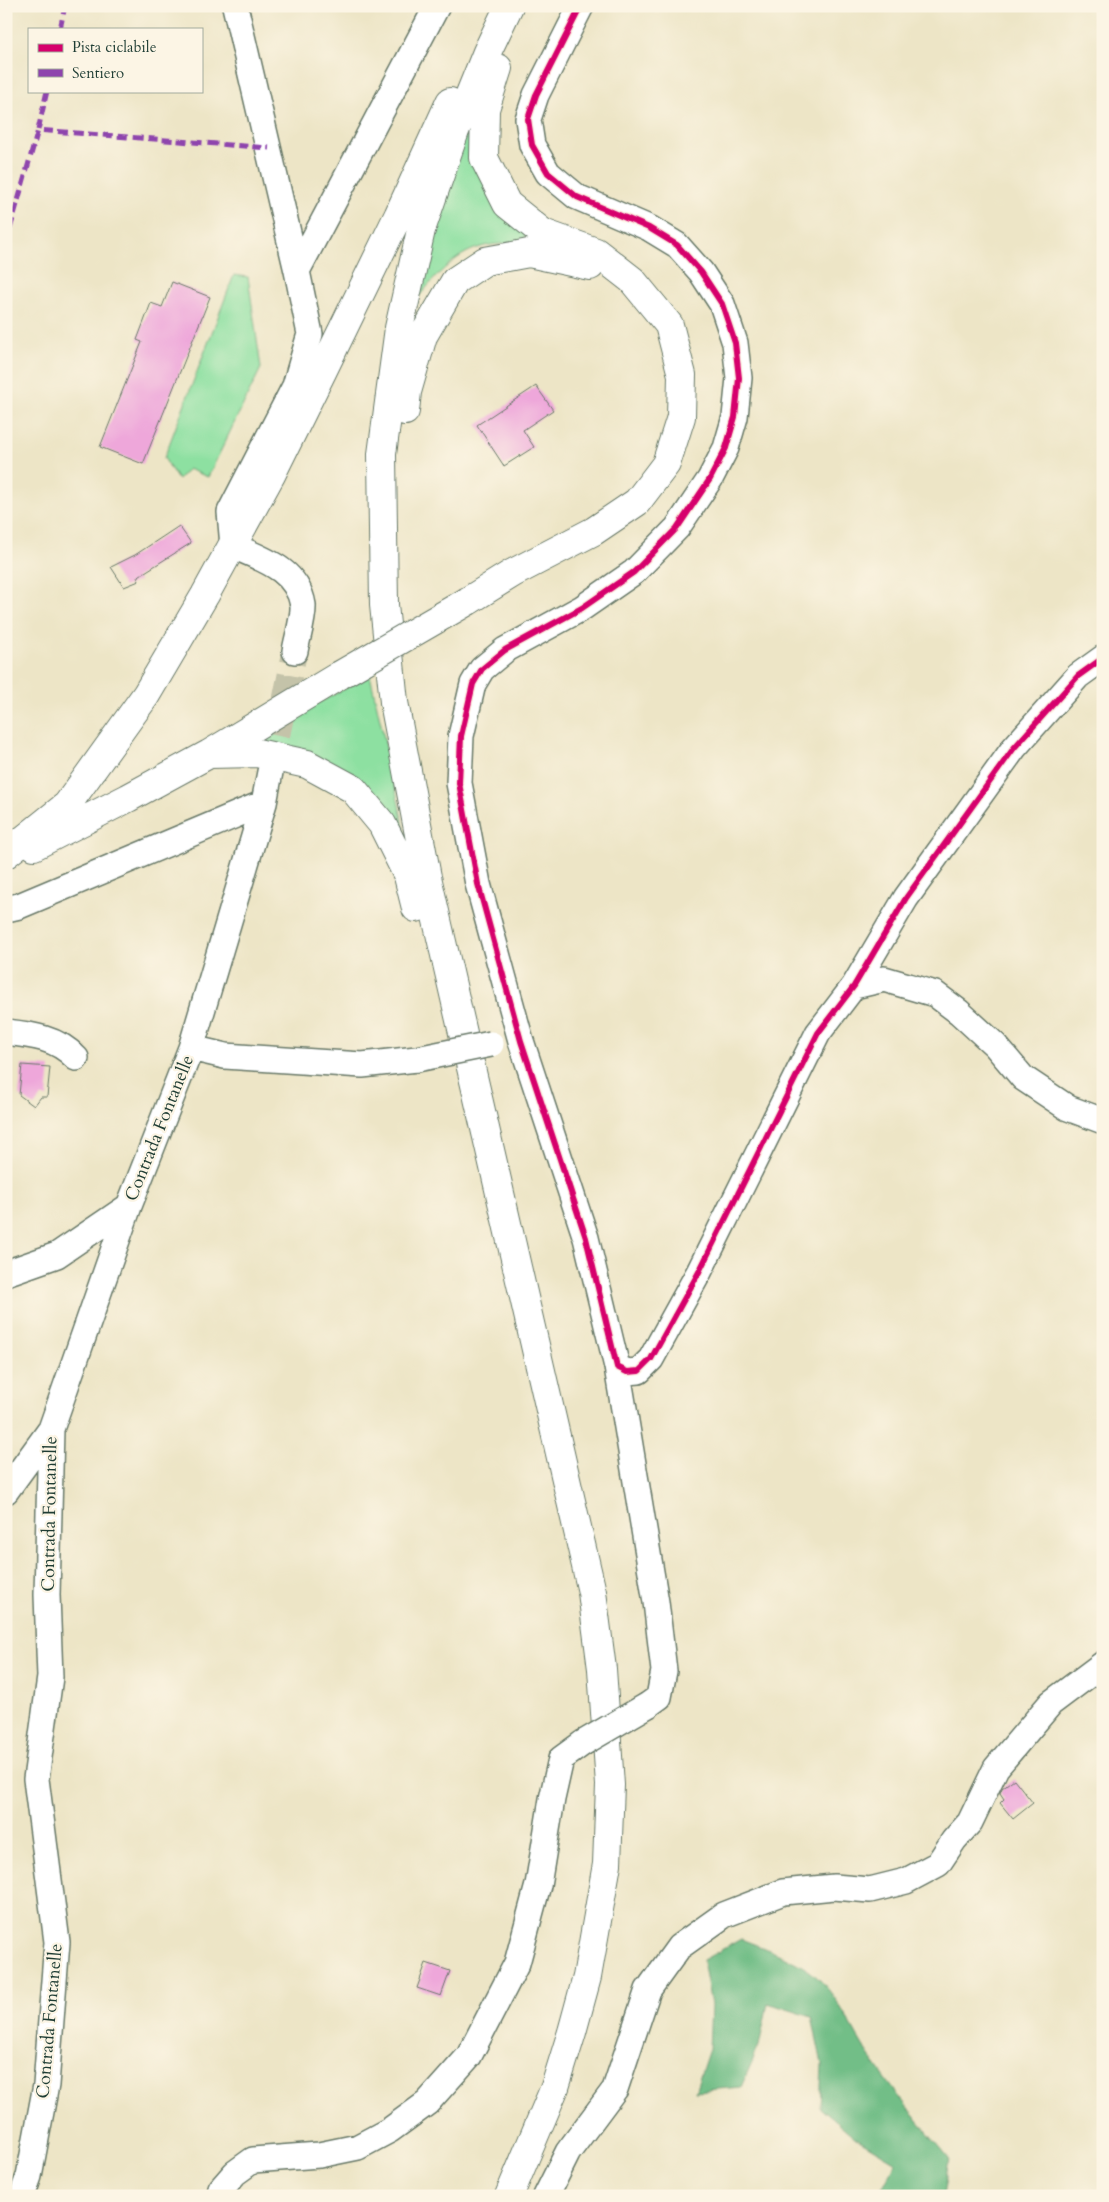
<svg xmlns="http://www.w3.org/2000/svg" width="1109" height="2202" viewBox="0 0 1109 2202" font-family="Cardo,serif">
<rect width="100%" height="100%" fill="#fcf5e5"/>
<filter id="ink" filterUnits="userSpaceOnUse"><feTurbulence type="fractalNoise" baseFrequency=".02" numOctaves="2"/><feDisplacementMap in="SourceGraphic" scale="10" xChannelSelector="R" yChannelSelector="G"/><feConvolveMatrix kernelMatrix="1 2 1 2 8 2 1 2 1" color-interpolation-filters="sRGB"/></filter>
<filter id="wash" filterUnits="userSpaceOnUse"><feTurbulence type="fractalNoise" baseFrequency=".0096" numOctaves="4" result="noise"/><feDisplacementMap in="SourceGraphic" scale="20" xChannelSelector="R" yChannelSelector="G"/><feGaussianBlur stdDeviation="1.12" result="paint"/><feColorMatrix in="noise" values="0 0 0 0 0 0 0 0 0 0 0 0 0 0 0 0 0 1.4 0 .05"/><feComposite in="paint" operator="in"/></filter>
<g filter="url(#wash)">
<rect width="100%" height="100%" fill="#ede5c6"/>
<path fill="#8de0a1" stroke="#568e6a" d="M471,134L527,232L523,243C510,244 494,243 481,247C453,254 433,280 415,301L431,236L463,135Z
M234,275L248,277L261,368L208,477L188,469L178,480L164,458Z
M370,675L407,841L375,800L257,743V736Z"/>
<path fill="#72be87" stroke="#487e5e" d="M741,1939C764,1948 801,1961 819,1979C841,2001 852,2030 869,2055C893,2091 921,2124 949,2158L943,2196H878L896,2162L856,2138L820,2108L822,2064L812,2017L768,2003L759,2046L741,2087L695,2091L709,2049L711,2005L703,1960Z"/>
<g id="blocks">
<path fill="#eea7da" d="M172,282L210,297L143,464L100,447L142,342L137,340L151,303L162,307Z
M536,386L553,410L523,430L534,447L504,466L477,425Z
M179,526L191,543L137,577L139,581L124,587L111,567L135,555Z
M22,1065L50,1067L47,1097H41L34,1106L19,1095Z
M1014,1779L1033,1803L1013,1819L1000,1803L1004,1799L1000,1793L1002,1788Z
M426,1963L450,1971L441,1996L417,1988Z"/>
</g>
</g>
<g filter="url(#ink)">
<use href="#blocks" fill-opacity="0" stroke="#677867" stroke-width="1"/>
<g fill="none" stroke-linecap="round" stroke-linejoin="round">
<path stroke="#c4c3a9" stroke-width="25" stroke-dasharray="25 12" stroke-linecap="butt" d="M270,772L295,651"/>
<defs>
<path id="minor" d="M235,6L297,271
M581,6L536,95L528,119L532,145L548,173L577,197L649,228L677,245L701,272L722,304L735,343L739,378L735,417L726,448L710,479L677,528L634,572L582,608L505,650L482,669L473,684L461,736L459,783L478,884L521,1041L586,1238L617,1367L627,1372L639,1371L651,1359L699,1272L818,1033L854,986L906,898L1014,748L1078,676L1103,658
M295,651C297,639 304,617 303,605C297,569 262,559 233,546L230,512L295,386L310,334L297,271L437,6
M6,909L19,906L264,803
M854,986L884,979L935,994L959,1012L995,1045L1023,1078L1068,1108L1103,1121
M6,1032C32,1035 58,1038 76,1058
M191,1048L225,1056L362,1065L417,1059
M6,1273L57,1255L129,1206
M617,1367L656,1602L664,1671L659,1697L648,1705
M6,1491L51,1429
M22,2196L29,2176L46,2085L57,1942L36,1779L50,1677L47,1595L51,1429L129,1206L191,1048L264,803L270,772
M219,2196L221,2189L235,2173L253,2160L319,2155L358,2147L390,2130L427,2103L469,2056L517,1963L538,1885L552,1799L561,1759L583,1743
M546,2196L568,2152L615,2089L648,1990L679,1947L724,1915L783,1892L834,1887L870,1890L906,1881L938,1864L954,1840L970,1822L996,1768L1051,1703L1103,1664"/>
<path id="major" d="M405,411L407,392L423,336L455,281L485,261L529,253L590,266
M468,601L513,573L594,531L637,502L666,464L681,417L682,375L669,325L632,280L596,252L543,233L507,204L484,158L485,109L498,68
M209,754L257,753L307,764L353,789L382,824L408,876L416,908
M34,846L128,798L209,754L340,675
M6,854L67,805L146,695L205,595L271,475L322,372L398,216L450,102
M509,2196L555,2087L572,2032L587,1977L607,1864L610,1785L602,1669L592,1592L427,877L394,702L384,605L382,454L399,328L421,230L455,131L487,52L509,6"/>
</defs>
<use href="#minor" stroke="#677867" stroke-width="28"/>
<use href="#major" stroke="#677867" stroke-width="30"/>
<use href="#minor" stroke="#fff" stroke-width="25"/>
<use href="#major" stroke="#fff" stroke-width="28"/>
<defs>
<path id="minor-bridge" d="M417,1059L491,1044
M583,1743L648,1705"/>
<path id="major-bridge" d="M340,675L468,601"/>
</defs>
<use href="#minor-bridge" stroke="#677867" stroke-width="28" stroke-linecap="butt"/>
<use href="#major-bridge" stroke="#677867" stroke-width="30" stroke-linecap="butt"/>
<use href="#minor-bridge" stroke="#fff" stroke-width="25"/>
<use href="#major-bridge" stroke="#fff" stroke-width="28"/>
<path stroke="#8e44ad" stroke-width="5" stroke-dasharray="10 5" stroke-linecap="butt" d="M60,29L65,6
M47,91L38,130L269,148
M6,243L38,130"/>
<defs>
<path id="cycleway" d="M581,6L536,95L528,119L532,145L548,173L577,197L649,228L677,245L701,272L722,304L735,343L739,378L735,417L726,448L710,479L677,528L634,572L582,608L505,650L482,669L473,684L461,736L459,783L478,884L521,1041L586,1238L617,1367L627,1372L639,1371L651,1359L699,1272L818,1033L854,986L906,898L1014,748L1078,676L1103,658"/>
</defs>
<use href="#cycleway" stroke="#fcf5e5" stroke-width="9"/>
<use href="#cycleway" stroke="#d6006c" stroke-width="6"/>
</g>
</g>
<g text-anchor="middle" stroke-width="4.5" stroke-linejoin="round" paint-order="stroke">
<g font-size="18" fill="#1f3d34" stroke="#fcf5e5">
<text transform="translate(159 1128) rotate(-68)" y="6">Contrada Fontanelle</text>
<text transform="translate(49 1514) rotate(-89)" y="6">Contrada Fontanelle</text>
<text transform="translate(49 2021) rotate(-85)" y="6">Contrada Fontanelle</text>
</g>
</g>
<rect width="1109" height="2202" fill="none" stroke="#fcf5e5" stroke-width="25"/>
<rect x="28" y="28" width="175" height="65" fill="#fcf5e5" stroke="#a4ab9e"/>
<rect x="38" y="44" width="25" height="8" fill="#d6006c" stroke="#a4ab9e"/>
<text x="72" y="52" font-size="15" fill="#1f3d34">Pista ciclabile</text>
<rect x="38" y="69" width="25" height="8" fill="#8e44ad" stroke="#a4ab9e"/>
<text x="72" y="78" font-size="15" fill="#1f3d34">Sentiero</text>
</svg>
